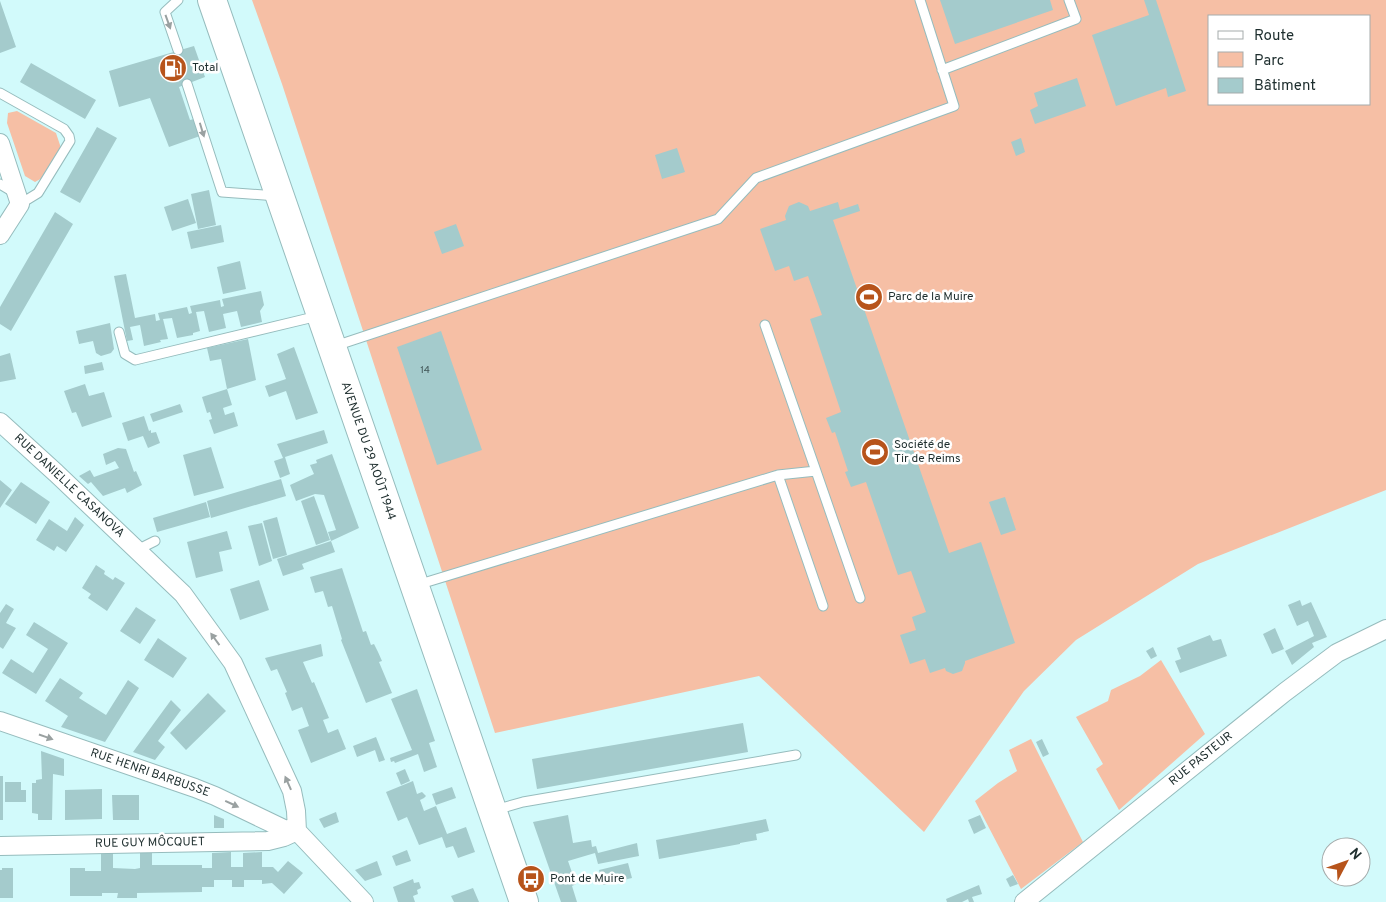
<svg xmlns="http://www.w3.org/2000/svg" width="1386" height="902" font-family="Overpass,sans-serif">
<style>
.green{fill:#f6bfa5;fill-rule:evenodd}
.building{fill:#a4cbcc}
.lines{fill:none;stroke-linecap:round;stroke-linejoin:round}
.service-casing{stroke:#96bcbd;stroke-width:11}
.minor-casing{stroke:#96bcbd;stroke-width:20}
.primary-casing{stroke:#96bcbd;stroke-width:30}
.service{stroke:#fff;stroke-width:9}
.minor{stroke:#fff;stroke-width:18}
.primary{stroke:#fff;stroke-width:28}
.oneway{fill:#9aa1a1}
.labels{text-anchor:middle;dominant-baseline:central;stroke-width:5;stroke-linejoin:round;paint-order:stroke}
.number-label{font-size:10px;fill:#405556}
.poi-label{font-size:12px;fill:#1e2e2e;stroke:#fff;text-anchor:start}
.street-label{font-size:12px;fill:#1e2e2e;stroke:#fff}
</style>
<rect width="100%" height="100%" fill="#d2fafb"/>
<path class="green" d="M252,0H1386V490L1198,564L1076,640L1024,691L924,832L759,676L495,733L282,84ZM1210,16H1370V104H1210Z
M17,111L56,133L61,148L44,177L35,182L25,176L7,123L8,113Z
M1161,660L1205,734L1119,810L1096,769L1103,764L1076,717L1108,701L1111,690L1140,676Z
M1031,739L1083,842L1021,889L975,801L998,783L1017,771L1009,750Z"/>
<path class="building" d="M940,0H1050L1053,10L955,44Z
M1144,0H1156L1186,91L1168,97L1166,88L1116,106L1092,35L1149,15Z
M0,1L16,47L0,53Z
M194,46L205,77L179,87L190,120L194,119L200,136L169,147L150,98L119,107L109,71Z
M31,63L96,100L85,119L20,82Z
M1077,78L1086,106L1035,124L1030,110L1038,106L1034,93Z
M97,127L117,138L80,203L60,192Z
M1021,138L1025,152L1016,156L1011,142Z
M677,148L685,172L662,179L655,155Z
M209,190L216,225L198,229L191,194Z
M188,199L196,223L172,231L164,207Z
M799,202L808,206L810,211L838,202L840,210L858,204L860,211L833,220L949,553L981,542L1015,643L965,661V663L962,671L953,674L946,671L945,668L930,673L925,659L910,664L900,635L916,630L912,617L926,612L911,571L898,575L866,482L851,487L845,472L848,471L835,432L832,433L826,418L841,412L810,319L822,315L808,276L794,281L789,266L775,271L760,229L786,220L785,216L789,206Z
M55,212L73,224L11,331L0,324V307Z
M456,224L464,246L442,254L434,232Z
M221,225L224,242L191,249L187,232Z
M240,261L246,289L223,294L217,267Z
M126,274L135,318L155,314L156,321L160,320L158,313L187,307L189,314L192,313L190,306L220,300L221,307L224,306L222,299L261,291L264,305L260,311L262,322L241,327L237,311L223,314L226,328L209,332L204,311L196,312L200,331L193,333V335L177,338L172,318L163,319L168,339L160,340L161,342L144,346L140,325L130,327L133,340L127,341L114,276Z
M110,323L114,349L111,353L101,356L96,353L93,341L79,344L76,331Z
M441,331L482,450L437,465L397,347Z
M248,339L256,380L227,389L221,359L210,361L207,348Z
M294,347L318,413L296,420L286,391L269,397L265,386L286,379L277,354Z
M10,353L16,379L0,382V356Z
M102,362L104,370L85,374L84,366Z
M85,384L89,396L104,392L112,417L82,427L76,412L72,413L64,391Z
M227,389L232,405L223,408L225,415L234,412L238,426L214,434L209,420L212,419L210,412L207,413L202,397Z
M180,404L183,412L153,422L150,414Z
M144,416L149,431L151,430V433L156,432L160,443L148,448L143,436L128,441L122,423Z
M324,430L328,443L285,457L290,474L280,478L274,461L283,458L277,444Z
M211,447L224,488L194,496L183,455Z
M118,448L126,449L134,472L136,471L142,485L127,493L125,488L103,496L91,482L88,484L79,476L90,470L94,477L119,468L115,461L106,465L103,454Z
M332,454L359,528L331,541L335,552L302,564L304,569L283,576L277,559L331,541L328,532L336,530L324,495L315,494L296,501L290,485L314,474L310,465L317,463L316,460Z
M281,479L286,496L211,518L207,501Z
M0,480L12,490L0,508Z
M21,482L50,502L36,524L5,504Z
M314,496L330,540L316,545L301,501Z
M1005,497L1016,530L1001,535L989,502Z
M206,502L210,517L157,532L153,518Z
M75,517L84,525L66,552L57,546L54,551L36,540L49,519L67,531Z
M277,517L287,555L273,559L263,521Z
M262,523L272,561L259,566L248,526Z
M227,531L232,549L219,552L223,571L196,578L187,542Z
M96,565L105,571L104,574L113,580L115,577L125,583L107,611L88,598L91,594L82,588Z
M342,568L363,632L366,631L371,645L374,644L378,652L382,661L379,662L392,693L366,703L341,640L342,639L332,606L328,607L323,591L315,593L310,577Z
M259,580L269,610L240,620L230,589Z
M1300,600L1302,606L1311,602L1327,637L1312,643L1314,647L1292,665L1285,651L1314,636L1308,621L1297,626L1288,605Z
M6,604L14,609L6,623L16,628L3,649L0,647V613Z
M136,607L156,620L140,644L120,631Z
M34,622L68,643L36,694L2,673L11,659L33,673L48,649L26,635Z
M1275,628L1284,649L1272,654L1263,634Z
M1210,635L1213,641L1221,639L1227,656L1180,673L1175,661L1181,659L1177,648Z
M158,638L187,658L173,678L144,660Z
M321,644L323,656L303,662L312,683L314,682L329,718L323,720L328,733L338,729L346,749L311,763L298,730L309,726L302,707L292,711L285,693L287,692L277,669L271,671L265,658Z
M1153,647L1157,656L1151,659L1146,651Z
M60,678L83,693L79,698L106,715L128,680L139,688L105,742L61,727L68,716L45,701Z
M417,689L435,741L429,743L437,767L424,772L418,754L395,763L394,761L391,762L390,758L412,750L391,699Z
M208,693L226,711L186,750L170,733Z
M171,700L181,710L158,741L165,747L155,760L133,752Z
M743,723L748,752L537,789L532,759Z
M376,737L385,760L379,762L375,750L357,757L353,746Z
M1042,739L1049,754L1043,757L1036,742Z
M41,751L64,759V776L53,774L52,820H38V814L32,813V783H36V780L42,779Z
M405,769L410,781L401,785L396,773Z
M0,776H3V820H0Z
M413,781L417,794L422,792L426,796L424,798L420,800L424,811L436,806L447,834L466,827L475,852L458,858L453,846L446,848L442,837L419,845L407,817L398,821L386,792Z
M5,782H21V790H26V802H5Z
M452,787L456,798L436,805L432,794Z
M102,789V819L65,820V790Z
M112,795H139V820H113Z
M336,812L339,822L324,828L319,819Z
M214,815L224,819V828H214Z
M568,815L573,843L591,840L592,847L596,846L598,853L637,843L639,856L598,864L595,853L568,861L576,884L572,886L577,902H561L533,822Z
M980,815L986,828L974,834L968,820Z
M766,819L769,831L756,834L757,840L740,843V844L659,859L656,840Z
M407,850L411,861L396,866L392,856Z
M231,852V867H243V853L262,852V867H273L278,872L288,861L303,873L284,894L272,883L262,884V880H244V887H232V880H214V887H202V892L137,893V898H117L118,893H102V896H70V868H85V871H101V853H113V868L135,869L140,868V853H152V865H202V868H212V853Z
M377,861L382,875L365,881L355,870Z
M628,863L632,878L603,885L599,870Z
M2,868H13V898H0V870H2Z
M1013,875L1018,884L1010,887L1006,879Z
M413,879L414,883L419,882L421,888L417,890L418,894L413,896L415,902H398L393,887Z
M979,885L982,894L972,897L974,902H969L968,899L962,902H947L946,899Z
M473,888L479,902H454L451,896Z"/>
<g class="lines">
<g class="service-casing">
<path id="service" d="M178,50L165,12L178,0
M942,70L1076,19L1069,0
M187,84L222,192L277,196
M0,93L64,129L69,136L70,141L38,193L20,204
M0,184L15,193
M765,325L816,471
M119,332L125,354L135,360L318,316
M335,346L718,219L756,178L954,106L920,0
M778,475L816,471L860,598
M137,550L155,541
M417,585L778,475L823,606
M495,810L523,802L796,755"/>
</g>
<g class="minor-casing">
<path id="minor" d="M0,143L20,204L0,235
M0,422L56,473L183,594L233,663L292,791L296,811L297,831
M0,721L195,788L215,796L284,829L297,831
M297,831L364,902
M0,846L268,841L284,837L297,831
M1024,902L1285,692L1337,653L1386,629"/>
</g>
<g class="primary-casing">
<path id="primary" d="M212,0L524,902"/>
</g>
<use href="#service" class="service"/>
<use href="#minor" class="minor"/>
<use href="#primary" class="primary"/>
</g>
<defs><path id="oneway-solid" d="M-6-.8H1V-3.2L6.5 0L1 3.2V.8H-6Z" transform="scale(1.25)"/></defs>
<g class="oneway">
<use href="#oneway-solid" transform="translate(168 22) rotate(70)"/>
<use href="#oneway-solid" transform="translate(202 130) rotate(73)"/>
<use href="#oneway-solid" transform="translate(215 639) rotate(-126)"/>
<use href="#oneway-solid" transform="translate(46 737) rotate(19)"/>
<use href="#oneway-solid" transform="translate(288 783) rotate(-114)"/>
<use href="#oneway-solid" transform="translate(232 804) rotate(25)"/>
</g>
<defs>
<g id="fuel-disc" transform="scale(1.4375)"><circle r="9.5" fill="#b7541b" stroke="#fff"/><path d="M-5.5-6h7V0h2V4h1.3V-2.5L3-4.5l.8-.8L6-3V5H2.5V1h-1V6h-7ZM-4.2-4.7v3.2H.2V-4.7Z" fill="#fff"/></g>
<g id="stadium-disc" transform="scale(1.4375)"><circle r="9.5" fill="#b7541b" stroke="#fff"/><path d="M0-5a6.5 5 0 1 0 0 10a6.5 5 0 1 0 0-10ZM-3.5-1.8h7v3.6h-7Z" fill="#fff"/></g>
<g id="bus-disc" transform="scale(1.4375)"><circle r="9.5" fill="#b7541b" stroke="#fff"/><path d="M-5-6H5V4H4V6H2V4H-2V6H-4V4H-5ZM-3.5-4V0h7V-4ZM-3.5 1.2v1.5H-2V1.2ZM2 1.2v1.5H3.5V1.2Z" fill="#fff"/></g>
</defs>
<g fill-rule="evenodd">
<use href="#fuel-disc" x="173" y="68"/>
<use href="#stadium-disc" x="869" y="297"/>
<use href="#stadium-disc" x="875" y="452"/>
<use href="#bus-disc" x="531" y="879"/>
</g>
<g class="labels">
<g class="number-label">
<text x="425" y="370">14</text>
</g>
<g class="poi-label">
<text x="192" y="68">Total</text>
<text x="888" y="297">Parc de la Muire</text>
<text x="894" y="445">Société de<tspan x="894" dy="14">Tir de Reims</tspan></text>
<text x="550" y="879">Pont de Muire</text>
</g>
<g class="street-label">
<text transform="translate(368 451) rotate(71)">AVENUE DU 29 AOÛT 1944</text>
<text transform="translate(69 486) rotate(43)">RUE DANIELLE CASANOVA</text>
<text transform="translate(1201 759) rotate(-39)">RUE PASTEUR</text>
<text transform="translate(150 773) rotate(19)">RUE HENRI BARBUSSE</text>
<text transform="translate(150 843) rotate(-1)">RUE GUY MÔCQUET</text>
</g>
</g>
<rect x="1208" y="15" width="162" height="90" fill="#ffffff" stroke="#a5abab"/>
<rect x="1218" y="31" width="25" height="8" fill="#ffffff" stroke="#a5abab"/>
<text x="1254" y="40" font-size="15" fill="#1e2e2e">Route</text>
<rect x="1218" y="52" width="25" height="15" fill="#f6bfa5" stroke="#a5abab"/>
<text x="1254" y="65" font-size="15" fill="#1e2e2e">Parc</text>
<rect x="1218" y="78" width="25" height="15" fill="#a4cbcc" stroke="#a5abab"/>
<text x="1254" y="90" font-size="15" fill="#1e2e2e">Bâtiment</text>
<g transform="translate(1346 862) rotate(49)"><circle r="24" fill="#ffffff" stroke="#a5abab"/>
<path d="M0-4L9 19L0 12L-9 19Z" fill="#b7541b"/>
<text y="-8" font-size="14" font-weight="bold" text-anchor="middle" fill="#1e2e2e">N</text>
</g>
</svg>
